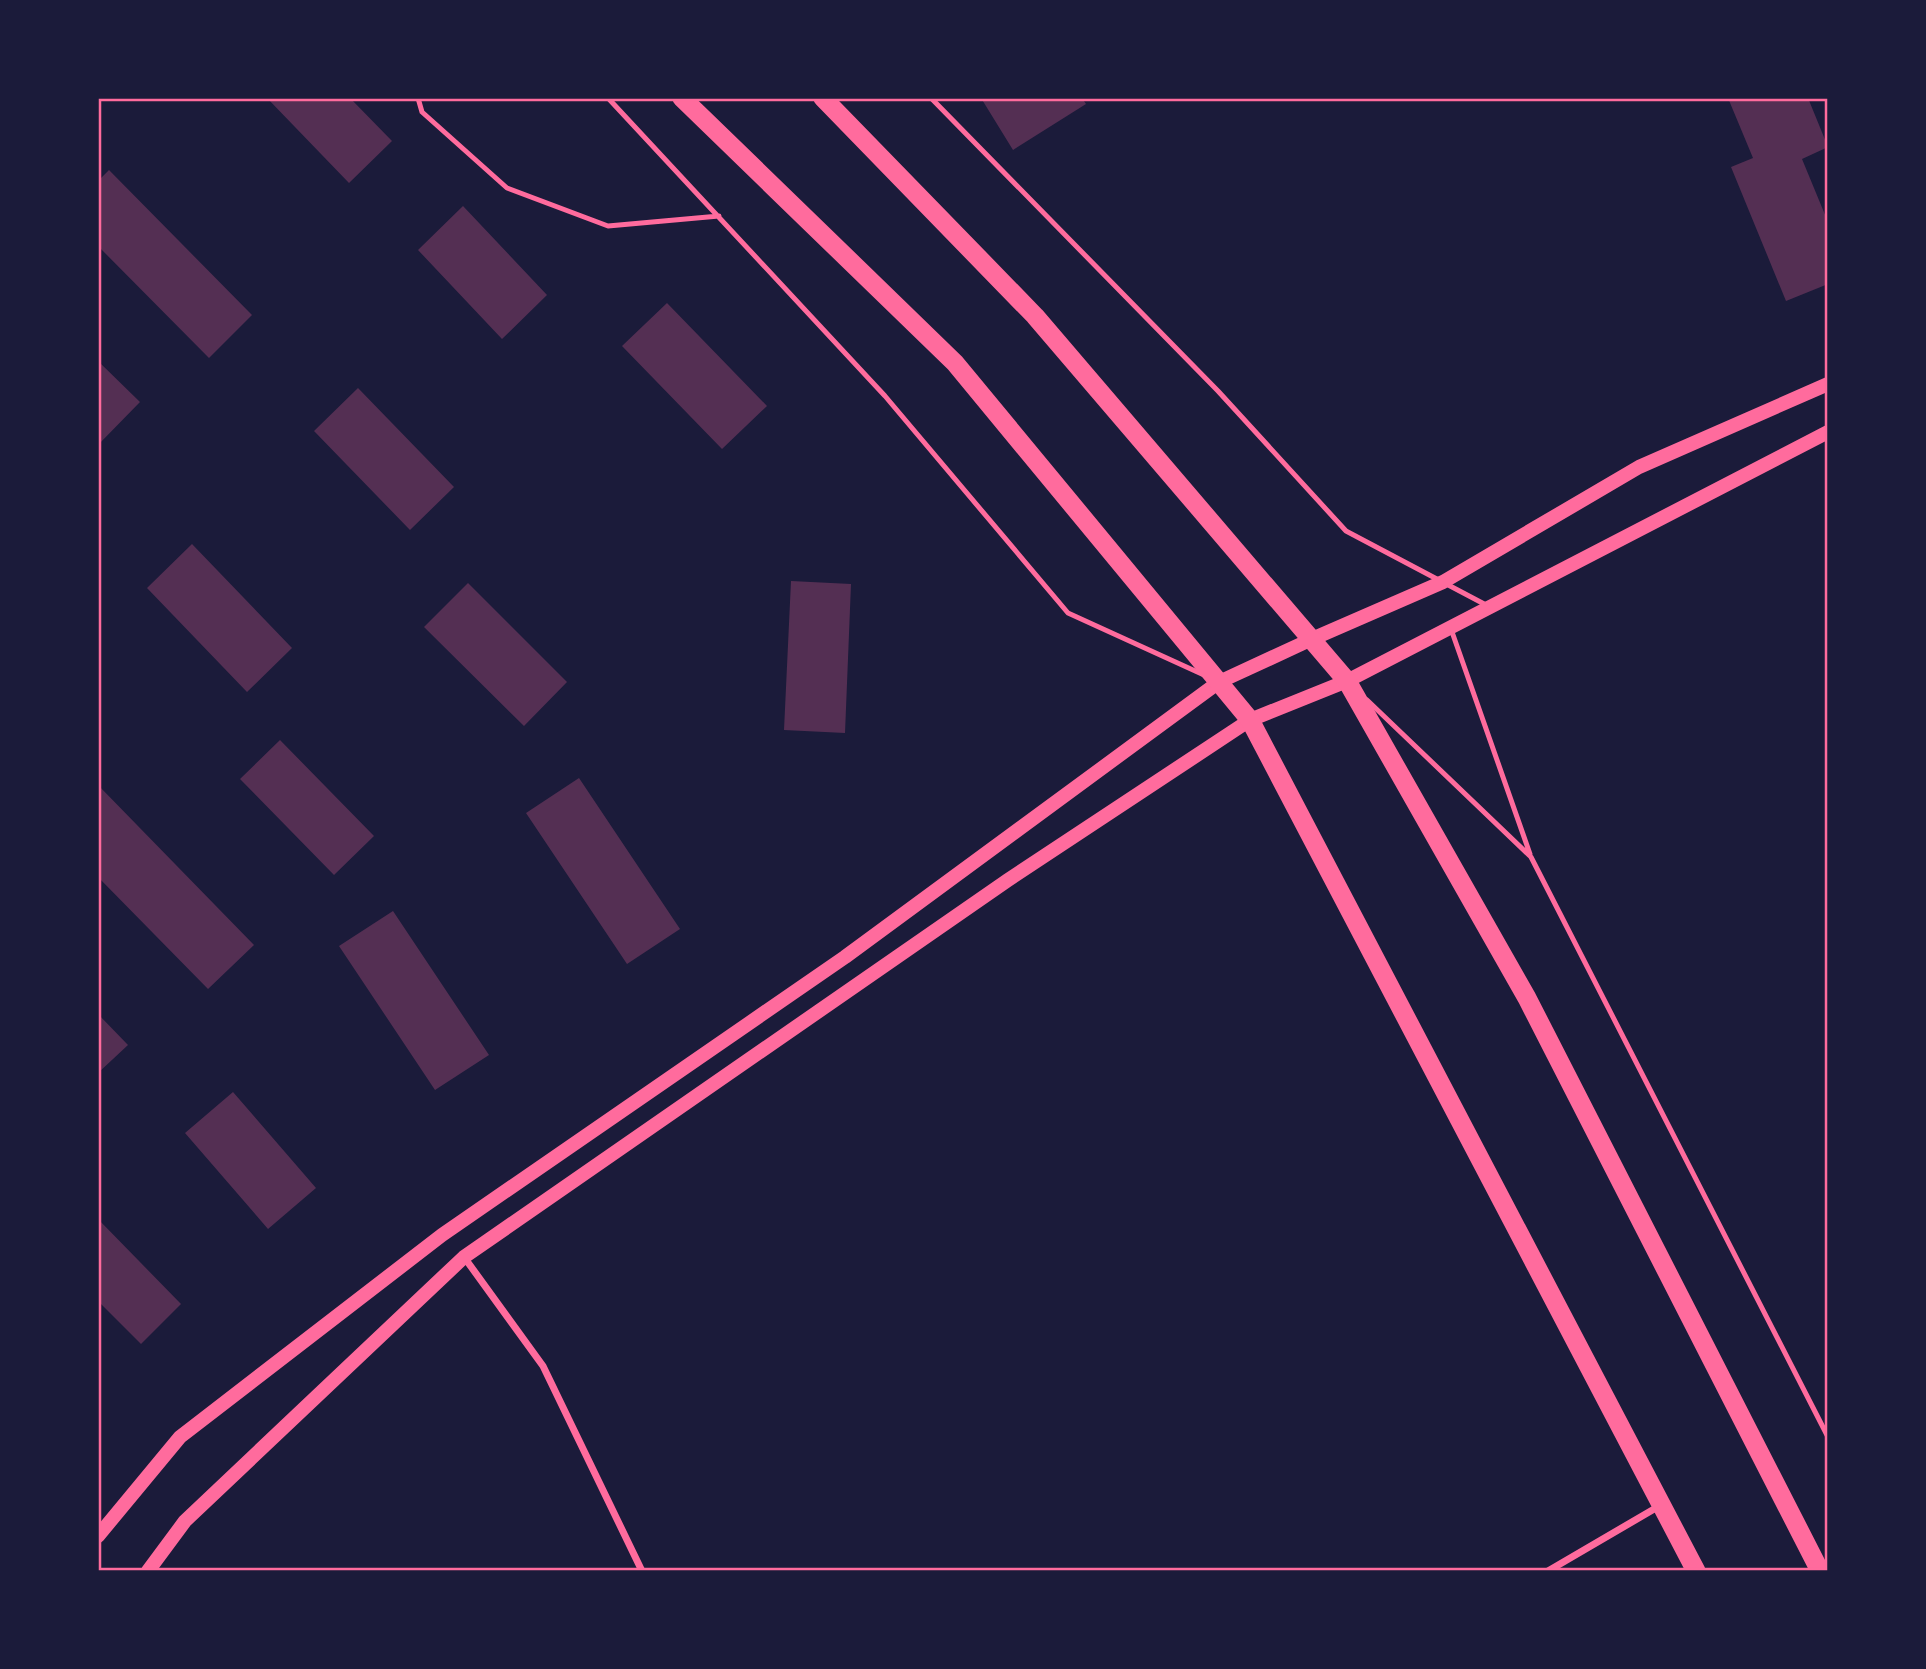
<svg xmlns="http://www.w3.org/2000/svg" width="1926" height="1669" font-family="'Exo 2',sans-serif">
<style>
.building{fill:#542f53}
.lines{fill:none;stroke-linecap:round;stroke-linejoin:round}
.service{stroke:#ff6b9d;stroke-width:5}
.minor{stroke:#ff6b9d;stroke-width:7}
.secondary{stroke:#ff6b9d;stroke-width:14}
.trunk{stroke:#ff6b9d;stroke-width:19}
.neatline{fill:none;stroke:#ff6b9d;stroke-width:2.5}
</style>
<rect width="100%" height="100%" fill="#1b1b3a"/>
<path class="building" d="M267,98H350L392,141L349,183Z
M981,98H1082L1086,104L1013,150Z
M1728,98H1808L1828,147L1802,159L1828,222V284L1786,301L1731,167L1753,158Z
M109,170L252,315L209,358L98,246V181Z
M463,206L547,295L502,339L418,250Z
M667,303L767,406L722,449L622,346Z
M98,361L140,402L98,445Z
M358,388L454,487L410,530L314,431Z
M192,544L292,648L247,692L147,588Z
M791,581L851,584L845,733L784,730Z
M468,583L567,682L524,726L424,627Z
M280,740L374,836L334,875L240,779Z
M579,778L680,929L627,964L526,813Z
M98,785L254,945L208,989L98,877Z
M393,911L489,1055L435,1090L339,946Z
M98,1014L128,1045L98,1073Z
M233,1092L316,1188L268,1229L185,1133Z
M98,1219L181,1304L141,1344L98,1301Z"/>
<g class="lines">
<path class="service" d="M418,98L422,112L507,188L608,226L719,216
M608,98L885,396L1068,613L1204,675
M931,98L1218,391L1346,531L1488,606
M1451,629L1530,854
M1367,700L1531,857L1828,1437"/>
<path class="minor" d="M464,1257L543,1366L642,1571
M1548,1571L1661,1505"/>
<path class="secondary" d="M98,1536L180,1437L442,1235L845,957L1219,682L1312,639L1443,582L1639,467L1828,384
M148,1571L185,1521L464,1257L1008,880L1250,720L1347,681L1828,432"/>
<path class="trunk" d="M682,98L955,363L1250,720L1696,1571
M823,98L1035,316L1347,681L1527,998L1820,1571"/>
</g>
<rect width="1926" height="1669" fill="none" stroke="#1b1b3a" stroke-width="200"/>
<rect x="100" y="100" width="1726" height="1469" class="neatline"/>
</svg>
